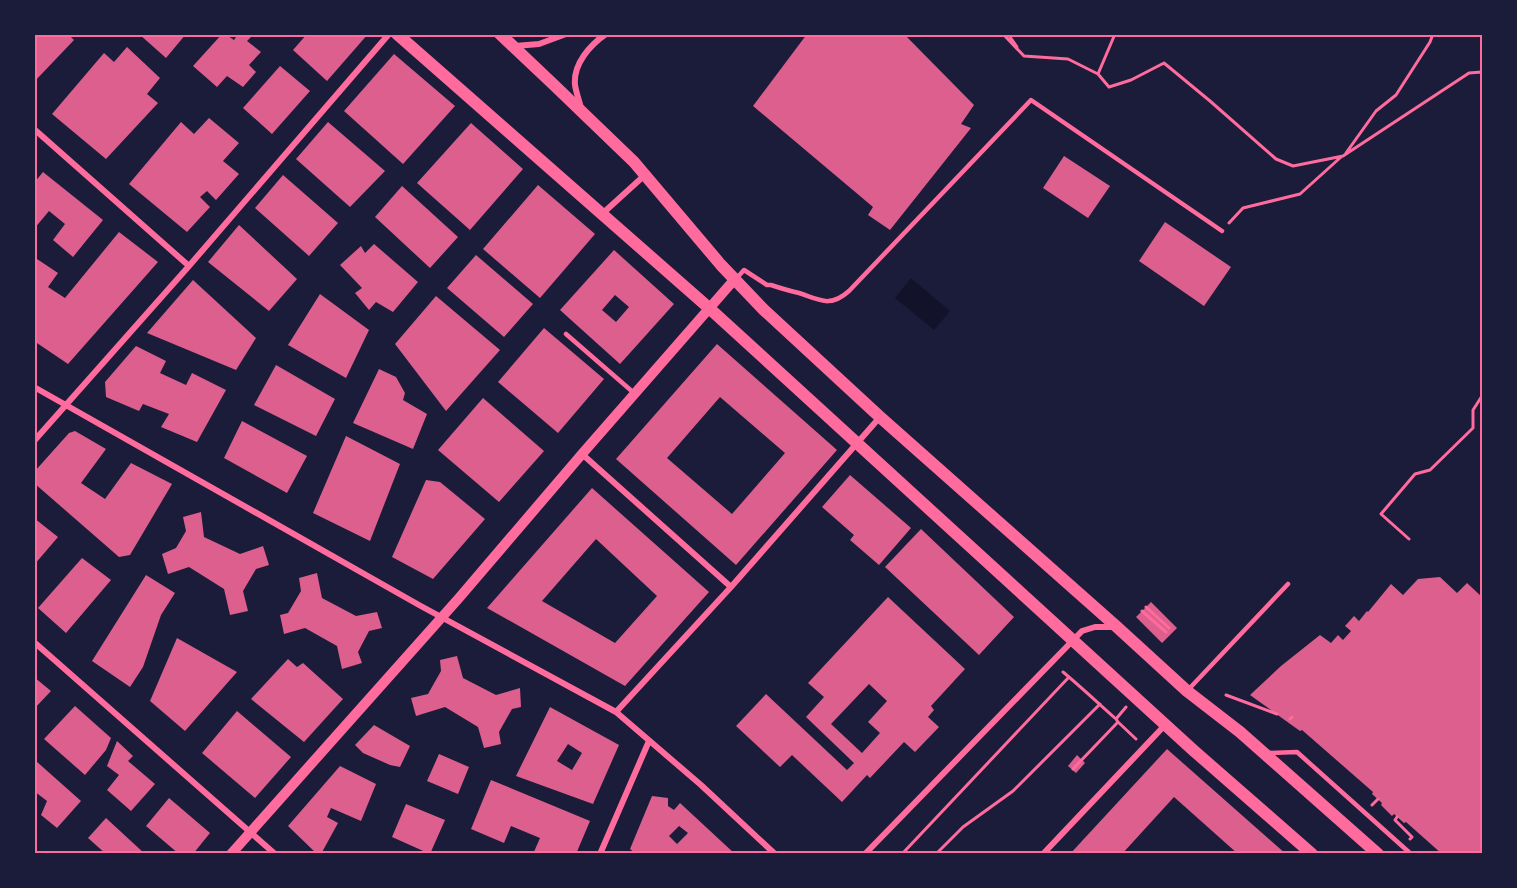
<svg xmlns="http://www.w3.org/2000/svg" width="1517" height="888" font-family="'Work Sans',sans-serif">
<style>
.water{fill:#12122b}
.building{fill:#dd5f8e;fill-rule:evenodd}
.lines{fill:none;stroke-linecap:round;stroke-linejoin:round}
.path{stroke:#ff6b9d;stroke-width:3}
.service{stroke:#ff6b9d;stroke-width:4.5}
.minor{stroke:#ff6b9d;stroke-width:6}
.tertiary{stroke:#ff6b9d;stroke-width:10}
.secondary{stroke:#ff6b9d;stroke-width:12}
.neatline{fill:none;stroke:#ff6b9d;stroke-width:2}
</style>
<rect width="100%" height="100%" fill="#1b1b3a"/>
<path class="water" d="M911,278L950,311L934,330L895,298Z"/>
<path class="building" d="M34,34H68L74,40L34,82Z
M139,34H186L166,58Z
M222,34H225L234,40L238,34H249L251,37L247,41L261,52L249,65L256,72L243,87L227,76L217,87L193,66Z
M307,34H368L327,81L293,50Z
M807,34H904L974,105L961,124L971,128L890,230L868,215L873,207L753,106Z
M127,47L160,78L147,94L158,103L106,159L52,114L104,53L114,62Z
M394,54L455,106L403,164L344,111Z
M280,66L310,91L272,134L243,108Z
M209,118L239,143L223,161L239,174L216,200L207,191L200,197L210,207L187,232L129,184L181,122L194,134Z
M328,122L385,171L350,207L296,159Z
M471,123L523,169L470,230L417,183Z
M1064,156L1110,186L1088,218L1043,188Z
M43,172L103,220L73,257L53,240L65,224L49,211L34,229V183Z
M283,175L338,223L309,256L255,208Z
M538,185L595,234L540,298L483,249Z
M402,186L458,237L430,268L375,217Z
M1165,222L1231,267L1204,306L1139,261Z
M239,225L297,279L269,311L208,262Z
M119,232L158,262L68,364L34,341V257L58,273L48,287L65,298Z
M374,244L418,282L393,312L376,302L369,310L355,293L362,288L340,265L361,246L365,253Z
M614,250L674,304L620,364L560,310ZM615,295L629,307L616,322L602,310Z
M476,255L533,304L504,337L447,288Z
M193,280L256,338L236,370L147,333Z
M320,294L369,330L346,378L288,345Z
M436,296L500,350L446,411L395,344Z
M544,328L604,379L558,433L498,382Z
M717,344L837,450L736,565L616,459ZM720,397L785,453L732,514L667,458Z
M136,346L166,361L160,373L186,385L192,373L226,390L197,442L161,427L169,414L143,404L139,411L106,397L105,382Z
M276,365L335,399L316,436L254,405Z
M379,369L396,377L405,393L403,400L427,414L413,449L353,423Z
M483,398L544,451L499,502L438,450Z
M242,421L307,456L287,493L224,458Z
M75,431L106,449L81,483L105,499L131,463L172,484L130,555L119,557L34,483L35,471L69,433Z
M346,436L400,464L370,541L313,513Z
M850,475L911,528L879,565L850,540L854,535L822,507Z
M426,480L440,482L485,519L433,579L392,557Z
M592,488L709,592L625,686L487,608ZM596,539L657,596L615,643L542,601Z
M201,512L204,537L240,554L263,546L269,565L256,569L243,591L248,611L230,615L224,589L189,567L168,574L162,554L176,548L186,531L183,517Z
M34,518L58,537L34,565Z
M921,529L1014,617L979,655L885,567Z
M82,558L111,580L66,633L38,608Z
M317,573L322,598L356,616L377,612L382,628L369,631L358,652L362,663L342,669L337,646L305,628L284,634L280,615L288,613L301,591L299,578Z
M146,575L175,593L161,615L143,667L130,687L92,661Z
M1440,577L1457,593L1467,583L1482,597V854H1442L1406,822L1404,823L1394,814L1392,816L1381,805L1382,803L1372,794L1373,792L1302,730L1300,731L1250,695L1281,666L1320,635L1331,643L1338,635L1343,640L1351,631L1345,626L1354,616L1359,621L1367,611L1368,612L1391,584L1403,595L1418,579Z
M888,597L965,669L931,706L934,710L928,717L939,727L915,752L904,742L870,778L867,775L842,802L792,755L780,767L736,726L766,694L847,770L854,763L806,717L824,697L808,683ZM869,684L887,701L868,722L880,733L862,753L831,724Z
M1151,602L1177,628L1162,643L1136,617Z
M177,638L237,672L185,731L150,701Z
M457,656L463,678L496,695L520,688L521,707L512,709L499,732L501,744L484,748L478,727L445,707L416,716L411,698L428,694L441,671L440,660Z
M288,659L297,667L303,663L343,699L304,742L251,699Z
M34,677L51,691L34,709Z
M75,706L111,738L106,750L85,775L44,739Z
M550,707L619,745L593,804L516,776ZM568,744L582,753L572,770L557,761Z
M237,711L291,757L255,798L202,753Z
M374,725L410,746L400,767L390,765L363,753L355,745Z
M117,741L133,756L128,761L155,784L131,811L107,790L119,775L107,766Z
M1167,749L1286,854H1238L1174,797L1122,854H1070Z
M439,754L469,767L458,794L427,781Z
M1077,755L1085,763L1076,773L1068,766Z
M36,761L81,801L57,828L41,815L47,801L34,791V764Z
M340,766L376,784L361,821L331,808L327,817L338,823L321,854H317L288,826Z
M491,780L590,821L576,854H533L540,838L511,826L504,843L471,829Z
M652,796L668,798V806L674,810L680,803L735,854H636L630,849ZM679,826L688,833L677,844L669,836Z
M169,798L210,833L193,854H179L146,826Z
M406,804L445,820L430,854L392,837Z
M106,818L145,854H106L88,838Z"/>
<g class="lines">
<path class="path" d="M1003,34L1024,56L1068,59L1098,74
M1008,34L1017,47
M1115,34L1098,74L1109,87L1131,80L1164,63L1210,101L1276,159L1293,166L1343,156L1469,73L1482,72
M1346,153L1376,111L1396,95L1430,42L1433,34
M1229,223L1243,208L1300,194L1341,157
M1409,539L1381,514L1415,474L1430,470L1473,428V410L1482,396
M1146,607L1169,628
M1142,611L1166,632
M1063,672C1081,687 1098,703 1116,719
M1226,695L1277,714
M1290,719L1292,717
M1118,722L1136,739
M1073,769L1118,722L1116,719L1126,707
M1372,805L1378,799
M1397,817L1395,820L1412,837L1410,839
M902,854L1069,677
M936,854L963,827L1013,791L1100,704"/>
<path class="service" d="M735,280L744,270L767,285H771C780,288 790,291 799,293C820,300 830,308 849,291L1031,100L1222,231
M566,334L634,393
M1187,691L1288,584
M1267,753L1297,752L1411,854"/>
<path class="minor" d="M515,46L539,44L566,34
M581,108C579,100 576,92 575,85C573,64 590,45 606,34
M34,129L189,266
M602,214L646,174
M34,387L419,605L616,712L701,785L775,854
M34,441L189,266L389,34
M582,454L731,587
M34,642L275,854
M616,712L731,587L880,417
M600,854L649,741
M865,854L1082,631L1095,627H1114
M1043,854L1166,724"/>
<path class="tertiary" d="M231,854L459,598L582,454L734,280"/>
<path class="secondary" d="M397,34L709,308L1193,750L1312,854
M500,34L554,85L634,162L721,265L764,310L880,417L1117,627L1187,691L1240,732L1378,854"/>
</g>
<rect width="1517" height="888" fill="none" stroke="#1b1b3a" stroke-width="72"/>
<rect x="36" y="36" width="1445" height="816" class="neatline"/>
</svg>
